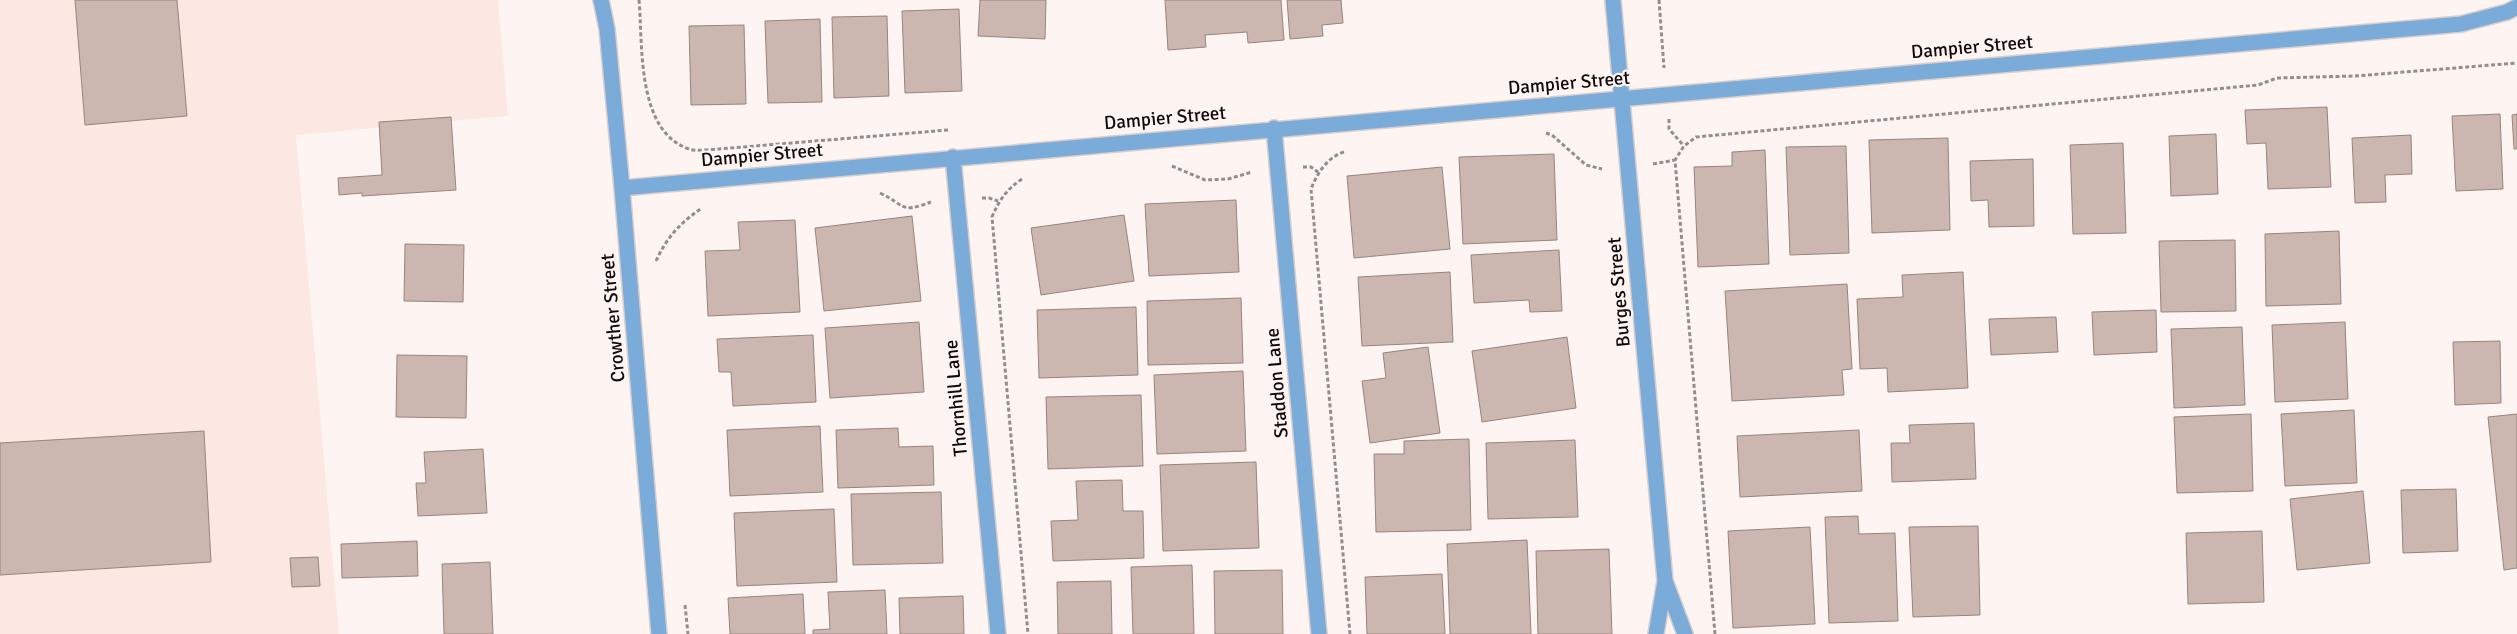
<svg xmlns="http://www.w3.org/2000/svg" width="2517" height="634" font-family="Signika,sans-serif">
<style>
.built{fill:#fbe8e3}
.building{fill:#cbb6b0;stroke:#98847f}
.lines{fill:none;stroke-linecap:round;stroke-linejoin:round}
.minor-casing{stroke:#d8cfcd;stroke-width:18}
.path{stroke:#958d8c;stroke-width:3;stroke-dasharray:4 2.5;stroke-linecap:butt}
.minor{stroke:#7bacd9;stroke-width:15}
.labels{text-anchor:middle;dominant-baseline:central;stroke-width:4.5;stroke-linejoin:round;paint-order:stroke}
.street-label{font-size:19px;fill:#100908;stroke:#fef5f3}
</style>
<rect width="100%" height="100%" fill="#fef5f3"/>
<path class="built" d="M0,0H498L508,116L296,135L339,634H0Z"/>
<path class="building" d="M75,0H177L187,116L85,125Z
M980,0H1046L1045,39L978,36Z
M1165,0H1281L1284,40L1248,43L1247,32L1205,35L1206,47L1168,50Z
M1287,0H1341L1343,23L1322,25L1323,36L1290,39Z
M959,9L962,91L905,93L902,11Z
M887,16L889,96L834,98L832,17Z
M820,19L822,102L768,103L765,21Z
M744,25L746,104L691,105L689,26Z
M2327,107L2331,187L2268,189L2266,143L2247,144L2245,110Z
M2500,114L2503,189L2456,191L2452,116Z
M2517,114V149H2514L2512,115Z
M451,117L456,190L362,196V193L339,195L338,178L382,175L379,122Z
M2216,134L2218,194L2171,196L2169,136Z
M2411,135L2412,174L2385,175L2386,202L2355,203L2352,138Z
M1948,138L1950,230L1872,233L1869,140Z
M2123,143L2126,233L2073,234L2070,145Z
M1846,146L1849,253L1790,255L1786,147Z
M1765,150L1769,264L1698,267L1694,167L1732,166V152Z
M1554,154L1557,240L1463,244L1459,157Z
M2033,159L2034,226L1989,227L1988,200L1971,201L1970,161Z
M1442,167L1450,249L1354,258L1347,176Z
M1236,200L1239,272L1149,276L1145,204Z
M1124,215L1134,281L1041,295L1031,228Z
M912,216L921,301L824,311L815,228Z
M795,220L800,312L708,316L705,251L740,250L738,222Z
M2339,231L2341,304L2266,306L2265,234Z
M2235,240L2236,311L2161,312L2159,241Z
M405,244L464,245L463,302L404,301Z
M1559,250L1562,311L1530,312L1529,300L1474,303L1471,255Z
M1450,272L1453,342L1362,346L1358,277Z
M1963,272L1968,388L1888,392L1887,368L1860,369L1857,299L1903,297L1902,275Z
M1847,284L1852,369L1842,370L1844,395L1732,401L1725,291Z
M1241,298L1243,363L1148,365L1147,301Z
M1136,307L1138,375L1039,378L1037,310Z
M2156,310L2157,352L2094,355L2092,312Z
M2056,317L2058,352L1991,355L1989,319Z
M919,322L924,392L830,398L825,328Z
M2345,322L2348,399L2275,402L2272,325Z
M2242,327L2245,405L2174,408L2171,329Z
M813,335L816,402L733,406L731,372H719L717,339Z
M1567,337L1576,408L1482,422L1472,351Z
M2500,341L2501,403L2455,405L2453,342Z
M1428,347L1440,433L1370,443L1362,381L1386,378L1383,353Z
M397,355L467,356L466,418L396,417Z
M1243,371L1246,451L1157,454L1154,375Z
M1141,395L1143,466L1048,469L1046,397Z
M2354,410L2357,483L2285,486L2281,414Z
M2251,414L2253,491L2177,493L2174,417Z
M2517,414V568L2504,570L2488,417Z
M1974,423L1976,479L1892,482L1891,443H1910L1909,425Z
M820,426L823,492L730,496L727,430Z
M898,428L899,447L933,446L934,485L838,488L836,430Z
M1859,430L1862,491L1740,497L1737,436Z
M204,431L211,562L0,575V443Z
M1469,439L1471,530L1376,532L1374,454H1404V441Z
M1575,440L1578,517L1488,519L1486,443Z
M483,449L487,513L418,516L416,483H426L424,452Z
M1256,462L1259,548L1163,551L1160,465Z
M1122,480L1123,511H1143L1144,558L1053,561L1051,521L1078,520L1076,481Z
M2456,489L2458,551L2403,553L2401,490Z
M2363,491L2370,563L2297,570L2290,499Z
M941,492L943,563L853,565L851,494Z
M834,509L837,582L737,586L734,513Z
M1858,516L1859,534L1895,533L1898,621L1829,623L1825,517Z
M1978,526L1980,615L1913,617L1909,527Z
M1810,527L1815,624L1733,628L1728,531Z
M2262,531L2264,602L2188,604L2186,533Z
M1527,540L1531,634H1450L1447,544Z
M417,541L418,576L342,578L341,544Z
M1609,549L1612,634H1538L1536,551Z
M318,557L320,586L292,587L290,558Z
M490,562L493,634H444L442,564Z
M1192,565L1194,634H1133L1131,567Z
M1282,570L1283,634H1215L1214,571Z
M1442,574L1445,634H1367L1365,577Z
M1111,581L1112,634H1058L1057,582Z
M885,590L887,634H813V630L830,629L828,592Z
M803,594L805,634H730L728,598Z
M963,596L964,634H900L899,598Z"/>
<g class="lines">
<g class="minor-casing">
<path id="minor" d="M601,0L607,29L622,188L659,634
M1613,0L1665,581L1656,634
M1274,128L1319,634
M953,157L998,634
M622,188L2461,24L2507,12L2517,7
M1665,581L1685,634"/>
</g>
<path class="path" d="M639,0C643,45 636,131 689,149C697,152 710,149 719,149L948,130
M1659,0L1664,68
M1669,119V129L1684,146
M1546,133L1552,135L1586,165L1602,169
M1344,152C1327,157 1317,174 1311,189L1350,634
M1653,164L1675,160
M1172,166L1205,180L1228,179L1252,172
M1303,167H1311L1318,172
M1022,179C1007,189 999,200 992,217L1028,634
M880,193C906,205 899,214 931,202
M982,198H989L998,201
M656,261C667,237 680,223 702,208
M685,605L688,634
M1715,634L1675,160L1684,146L1696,137L2258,85L2277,78L2355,76L2517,63"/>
<use href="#minor" class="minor"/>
</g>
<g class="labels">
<g class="street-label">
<text transform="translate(1972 47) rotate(-5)">Dampier Street</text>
<text transform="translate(1569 83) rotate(-5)">Dampier Street</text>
<text transform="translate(1165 118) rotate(-5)">Dampier Street</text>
<text transform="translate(762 155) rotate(-5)">Dampier Street</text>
<text transform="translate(1619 292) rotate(-95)">Burges Street</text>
<text transform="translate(613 318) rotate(-95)">Crowther Street</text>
<text transform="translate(1277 383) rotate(-95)">Staddon Lane</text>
<text transform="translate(956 398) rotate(-95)">Thornhill Lane</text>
</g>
</g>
</svg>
